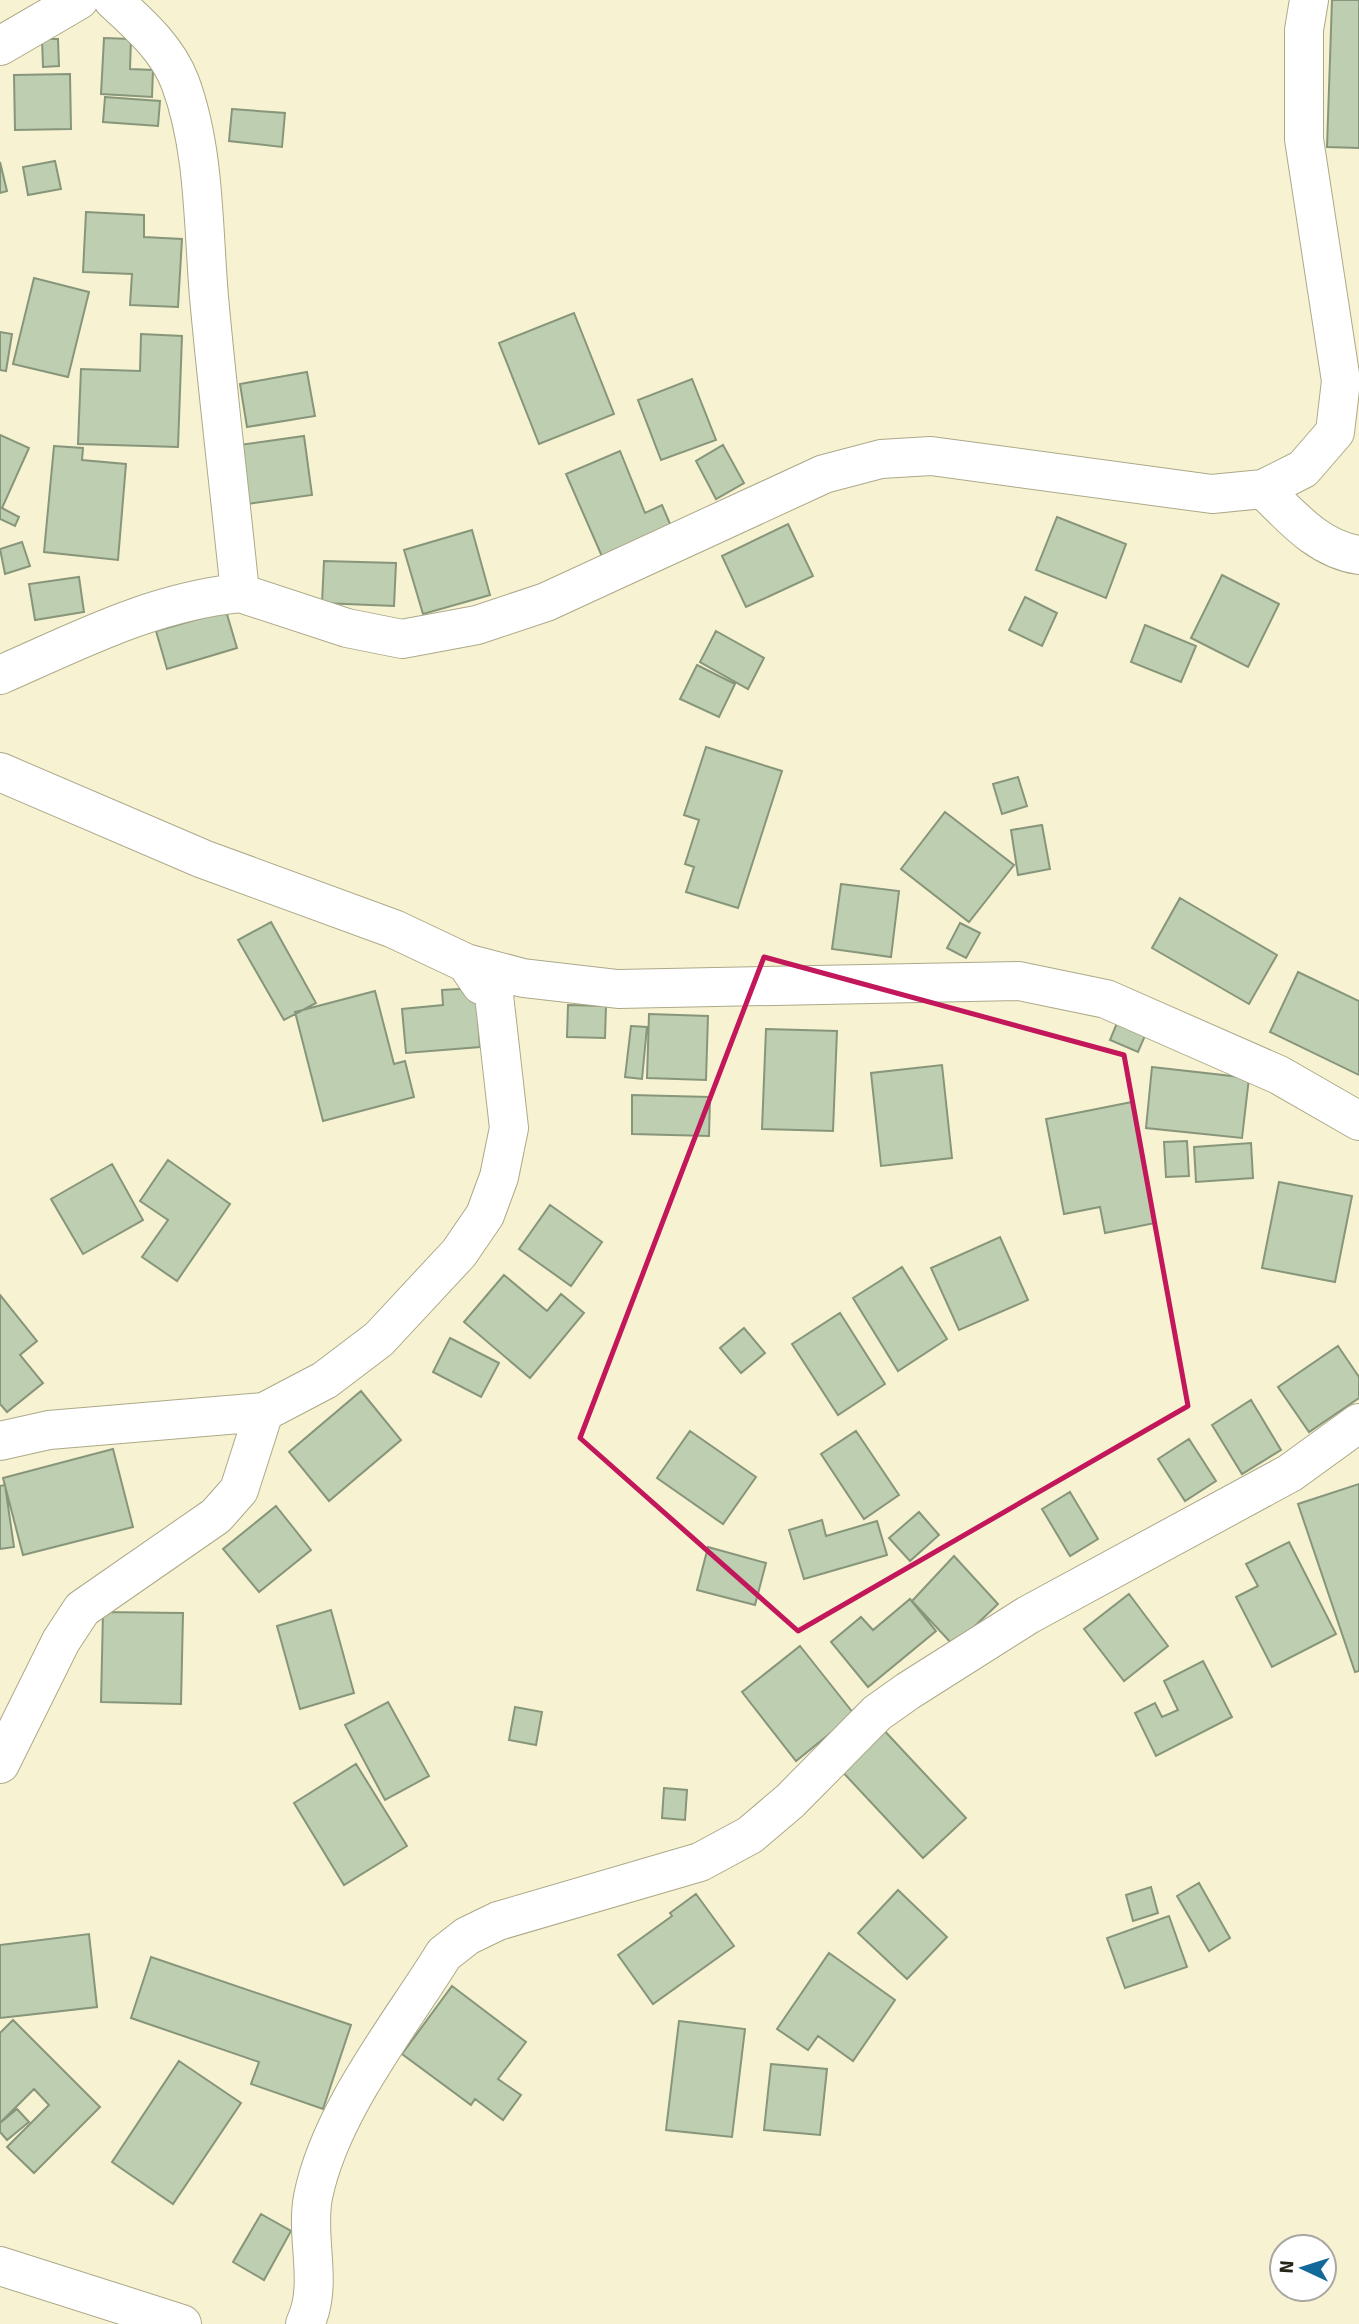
<svg xmlns="http://www.w3.org/2000/svg" width="1359" height="2324" font-family="Signika,sans-serif">
<style>
.building{fill:#beceb0;stroke:#87967a;stroke-width:2}
.lines{fill:none;stroke-linecap:round;stroke-linejoin:round}
.minor-casing{stroke:#aca989;stroke-width:40}
.minor{stroke:#fff;stroke-width:38}
.marked{fill:none;stroke:#c2185b;stroke-width:5;stroke-linejoin:round}
</style>
<rect width="100%" height="100%" fill="#f7f3d2"/>
<path class="building" d="M1332,0H1359V148L1327,147Z
M104,38L131,39L130,69L153,70L152,97L101,94Z
M42,39H58L59,66L43,67Z
M70,74L71,129L15,130L14,75Z
M105,97L160,101L158,126L103,122Z
M232,109L285,113L282,147L229,141Z
M55,161L61,189L28,195L23,167Z
M0,162L7,191L0,193Z
M86,212L144,215V237L182,239L178,307L130,305L132,274L83,272Z
M34,278L89,292L68,377L13,364Z
M574,313L614,414L539,444L499,343Z
M0,332L12,334L6,371L0,370Z
M141,334L182,336L178,447L78,444L81,369L140,371Z
M307,372L315,416L247,427L240,384Z
M692,379L716,440L661,460L638,400Z
M0,435L29,448L2,508L19,517L15,526L0,519Z
M304,436L312,495L247,504L239,445Z
M723,445L744,483L716,499L696,461Z
M54,446L83,448L82,460L126,464L118,560L44,552Z
M620,451L645,513L662,505L673,531L604,561L566,474Z
M1057,517L1126,544L1106,598L1036,570Z
M788,524L813,576L746,607L722,556Z
M472,530L490,595L423,614L404,550Z
M22,542L30,566L5,574L0,549Z
M324,561L396,563L394,606L322,603Z
M1222,575L1279,604L1248,667L1191,638Z
M79,577L84,612L35,620L29,584Z
M1025,597L1057,613L1042,646L1009,630Z
M226,611L237,648L167,669L156,631Z
M1145,625L1196,646L1181,682L1131,662Z
M716,631L764,658L748,689L700,662Z
M697,665L735,684L719,717L680,699Z
M706,747L782,771L738,908L686,892L694,867L685,864L699,820L684,815Z
M1018,777L1027,806L1002,814L993,784Z
M945,812L1014,865L969,922L901,869Z
M1042,825L1050,869L1018,875L1011,830Z
M841,884L899,891L891,957L832,949Z
M1180,898L1277,955L1249,1004L1152,948Z
M271,922L316,1003L284,1020L238,940Z
M960,923L980,933L966,958L947,948Z
M1298,972L1359,1001V1075L1270,1032Z
M476,988L480,1047L406,1053L402,1009L443,1005L442,990Z
M375,991L394,1064L405,1061L414,1097L323,1121L295,1012Z
M568,1005L606,1006L605,1038L567,1037Z
M649,1014L708,1016L706,1080L647,1078Z
M1119,1018L1147,1031L1138,1052L1110,1040Z
M631,1026L647,1027L642,1079L625,1077Z
M766,1029L837,1031L833,1131L762,1129Z
M942,1065L952,1158L881,1166L871,1073Z
M1152,1067L1249,1078L1242,1138L1146,1128Z
M632,1095L710,1097L709,1136L632,1134Z
M1132,1102L1155,1223L1105,1233L1100,1207L1064,1214L1046,1119Z
M1187,1141L1189,1176L1166,1177L1164,1142Z
M1251,1143L1253,1178L1196,1182L1194,1147Z
M168,1160L230,1204L177,1281L142,1257L168,1220L140,1201Z
M112,1164L143,1220L83,1254L51,1199Z
M1279,1182L1352,1196L1335,1282L1262,1268Z
M550,1205L602,1242L571,1286L519,1249Z
M1000,1237L1028,1300L959,1330L931,1268Z
M902,1267L947,1339L898,1371L853,1298Z
M504,1275L547,1311L561,1294L584,1313L530,1378L464,1322Z
M0,1295L37,1341L20,1355L43,1383L7,1412L0,1404Z
M840,1313L885,1384L838,1415L792,1344Z
M744,1328L765,1353L741,1373L720,1348Z
M450,1338L499,1363L481,1397L433,1372Z
M1338,1346L1359,1377V1398L1309,1432L1278,1387Z
M361,1391L401,1440L329,1501L289,1452Z
M1251,1400L1281,1450L1242,1474L1212,1425Z
M690,1431L756,1477L723,1524L657,1478Z
M856,1431L899,1495L864,1519L821,1454Z
M1189,1439L1216,1481L1185,1501L1158,1459Z
M113,1449L133,1527L23,1555L3,1478Z
M1359,1484V1671L1355,1672L1298,1504Z
M5,1485L14,1547L0,1549V1486Z
M1070,1492L1098,1539L1070,1556L1042,1509Z
M276,1506L311,1550L259,1592L223,1549Z
M919,1512L939,1535L910,1561L889,1538Z
M822,1520L826,1536L877,1521L887,1555L804,1579L789,1530Z
M1289,1542L1336,1634L1272,1667L1236,1597L1258,1586L1246,1564Z
M708,1547L766,1563L755,1605L697,1590Z
M954,1556L998,1604L954,1646L912,1601Z
M1129,1594L1168,1646L1124,1681L1084,1629Z
M910,1599L936,1631L868,1687L831,1642L861,1617L873,1630Z
M331,1610L354,1693L300,1709L277,1626Z
M103,1612L183,1613L181,1704L101,1702Z
M800,1646L854,1714L796,1761L742,1692Z
M1203,1661L1232,1717L1156,1756L1135,1713L1155,1703L1162,1717L1178,1710L1164,1681Z
M388,1702L429,1776L385,1800L345,1725Z
M515,1707L542,1712L536,1745L509,1740Z
M880,1726L966,1818L923,1858L838,1767Z
M356,1764L407,1846L344,1885L294,1803Z
M664,1788L687,1790L685,1820L662,1818Z
M1199,1883L1230,1938L1209,1951L1177,1896Z
M1151,1887L1158,1913L1133,1921L1126,1895Z
M898,1890L947,1937L907,1979L858,1933Z
M696,1894L734,1946L653,2004L618,1955L672,1916L670,1913Z
M1169,1916L1187,1967L1125,1988L1107,1938Z
M89,1934L97,2007L0,2018V1945Z
M829,1953L895,2000L853,2061L818,2036L808,2050L777,2029Z
M151,1957L351,2025L323,2109L251,2084L259,2062L131,2018Z
M452,1986L526,2042L498,2079L521,2095L503,2120L475,2099L471,2105L402,2054Z
M13,2020L100,2107L34,2173L7,2147L49,2105L34,2089L0,2123V2033Z
M679,2021L745,2029L732,2137L666,2130Z
M179,2061L241,2103L173,2204L112,2162Z
M771,2064L827,2069L820,2135L764,2130Z
M17,2109L29,2122L7,2140L0,2132V2123Z
M261,2214L291,2231L264,2280L233,2262Z"/>
<g class="lines">
<g class="minor-casing">
<path id="minor" d="M113,0C139,24 167,48 180,82C205,149 203,226 209,297C218,396 230,494 240,593L347,628L402,639L477,625L546,602L824,474L881,459L931,456L1212,494L1263,489L1303,469L1335,432L1341,381L1304,139V30L1309,0
M0,46L79,0
M1263,489C1292,517 1318,549 1359,555
M0,675C80,640 152,602 240,593
M0,772L203,859L394,929L466,963L523,978L618,989L1019,981L1106,999L1279,1075L1359,1121
M0,1441L49,1430L264,1412L325,1380L379,1339L459,1253L485,1215L499,1177L509,1128L494,995L483,982L481,985L466,963
M0,1764L61,1641L82,1609L216,1516L239,1490L264,1412
M0,2266L182,2324
M305,2324C324,2284 305,2239 313,2197C330,2112 398,2028 444,1954L467,1936L498,1921L700,1862L750,1835L790,1801L877,1713L908,1691L1028,1615L1290,1473L1359,1423"/>
</g>
<use href="#minor" class="minor"/>
</g>
<path class="marked" d="M764,957L1124,1055L1188,1406L798,1631L580,1438Z"/>
<g transform="translate(1303 2268) rotate(274)"><circle r="33" fill="#ffffff" stroke="#a8a7a3" stroke-width="2"/>
<path d="M0-5L12 26L0 18L-12 26Z" fill="#13699a"/>
<text y="-10" font-size="19" font-weight="bold" text-anchor="middle" fill="#262418">N</text>
</g>
</svg>
